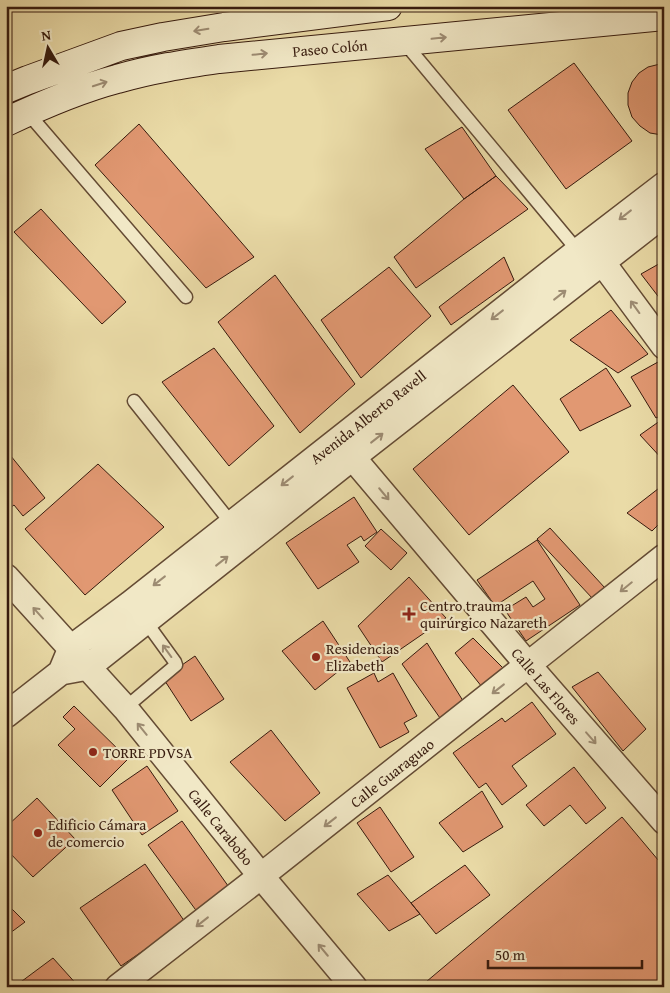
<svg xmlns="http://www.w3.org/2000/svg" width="670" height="993" font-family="'Gentium Book Plus',serif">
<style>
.building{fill:#e19872;stroke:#371b0e}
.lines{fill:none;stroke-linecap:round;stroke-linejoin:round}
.lane-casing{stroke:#644b34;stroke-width:15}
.street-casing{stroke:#644b34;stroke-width:28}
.secondary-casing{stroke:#371b0e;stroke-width:30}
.lane{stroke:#f1e8c6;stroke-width:12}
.street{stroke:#f1e8c6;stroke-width:25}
.secondary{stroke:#f1e8c6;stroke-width:28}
.oneway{stroke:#9d8c73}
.poi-dot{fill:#8f2418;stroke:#f1e8c6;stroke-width:2}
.labels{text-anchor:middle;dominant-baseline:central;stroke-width:4.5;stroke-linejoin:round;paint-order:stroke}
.street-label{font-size:15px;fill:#371b0e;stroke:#f1e8c6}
.poi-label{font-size:15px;fill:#371b0e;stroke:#f1e8c6;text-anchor:start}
</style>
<rect width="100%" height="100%" fill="#eadba7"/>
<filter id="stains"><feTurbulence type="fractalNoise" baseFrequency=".004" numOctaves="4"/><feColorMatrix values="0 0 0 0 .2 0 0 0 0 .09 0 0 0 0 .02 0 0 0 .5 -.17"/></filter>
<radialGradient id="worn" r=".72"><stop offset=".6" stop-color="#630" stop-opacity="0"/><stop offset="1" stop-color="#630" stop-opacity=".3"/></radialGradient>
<path class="building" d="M574,63L632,141L566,189L508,110Z
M660,64H664V135H662L650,133L640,126L632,117L628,105V93L632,82L639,73L648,67Z
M139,124L254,257L206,288L95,165Z
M462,127L496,176L464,199L425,149Z
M496,176L528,209L416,288L394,257L464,199Z
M41,209L126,302L102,324L14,232Z
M504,257L514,280L451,325L439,307Z
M664,261V304L641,274Z
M389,267L431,316L361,378L321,320Z
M275,275L355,384L300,433L218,322Z
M611,310L648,354L618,373L570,340Z
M214,348L274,426L229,466L162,382Z
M658,362L664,372V414L656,418L631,377Z
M606,368L631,406L580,431L560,399Z
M513,385L569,452L469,535L413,469Z
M664,418V461L640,435Z
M6,450L45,498L23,516L14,505L6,511Z
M98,464L164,527L85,595L25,529Z
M663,485L664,487V519L652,531L627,513Z
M354,497L377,532L364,541L361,536L347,545L359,562L318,589L286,543Z
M550,528L605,588L593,599L537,539Z
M381,529L407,553L391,570L365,546Z
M537,540L580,605L526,641L505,610L526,597L533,607L545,599L533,581L495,606L477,580Z
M409,577L446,618L382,662L358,626Z
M323,621L350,662L315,690L282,651Z
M473,638L506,671L482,687L455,653Z
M427,643L465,704L440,718L402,664Z
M195,656L224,699L191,721L163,678Z
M598,672L646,729L623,751L572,687Z
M374,673L378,682L393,673L417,716L404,723L409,732L380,748L347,688Z
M532,702L556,734L512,766L527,786L502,805L486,783L479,788L453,753L502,718L505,722Z
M74,706L128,759L100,787L58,745L75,729L63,717Z
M271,730L320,793L285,821L230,762Z
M147,766L178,811L142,835L112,790Z
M574,767L606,808L586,824L570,805L544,826L526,805Z
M482,791L503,827L463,852L439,823Z
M37,798L75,839L33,877L6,849V827Z
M380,807L414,857L391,872L357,823Z
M622,817L664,867V987H420Z
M182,821L231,890L198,913L148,845Z
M145,864L185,922L121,966L80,908Z
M465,865L490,895L436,934L411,903Z
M388,875L420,914L389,931L357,894Z
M6,903L25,922L6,936Z
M53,958L79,987H14Z"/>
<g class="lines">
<g class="lane-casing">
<path id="lane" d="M403,41L578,251
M27,112L186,297
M134,401L232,524
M125,708L176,665L175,662L146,622"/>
</g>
<g class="street-casing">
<path id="street" d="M588,256L602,262L664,346
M342,445L528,665L664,821
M6,577L125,708L261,876L354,987
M71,648L61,672L88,667L353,457L664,214
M71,648L130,604L578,251L664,185
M6,715L61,672
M118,987L261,876L664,557"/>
</g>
<g class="secondary-casing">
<path id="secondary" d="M6,89L28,80L121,46L163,37L224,27L388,6
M6,122C42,105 79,89 117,79C151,69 185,64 219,59L664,16"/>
</g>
<use href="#lane" class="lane"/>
<use href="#street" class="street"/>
<use href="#secondary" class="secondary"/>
</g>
<defs><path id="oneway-shaft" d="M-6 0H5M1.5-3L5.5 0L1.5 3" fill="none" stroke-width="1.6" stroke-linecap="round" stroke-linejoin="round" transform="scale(1.25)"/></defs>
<g class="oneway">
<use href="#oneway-shaft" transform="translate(201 30) rotate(171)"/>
<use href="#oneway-shaft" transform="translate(439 38) rotate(-6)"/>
<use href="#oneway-shaft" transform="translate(260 54) rotate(-6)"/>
<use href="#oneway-shaft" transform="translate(100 84) rotate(-18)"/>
<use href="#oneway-shaft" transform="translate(625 215) rotate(142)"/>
<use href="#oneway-shaft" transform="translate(560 295) rotate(-38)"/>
<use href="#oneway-shaft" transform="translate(635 307) rotate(-126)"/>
<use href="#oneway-shaft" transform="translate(497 315) rotate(142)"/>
<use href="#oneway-shaft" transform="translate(377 438) rotate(-38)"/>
<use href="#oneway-shaft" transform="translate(287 481) rotate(142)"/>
<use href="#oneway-shaft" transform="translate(384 494) rotate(50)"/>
<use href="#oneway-shaft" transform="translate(222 561) rotate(-38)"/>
<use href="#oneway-shaft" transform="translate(159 581) rotate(142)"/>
<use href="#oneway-shaft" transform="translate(626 587) rotate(141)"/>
<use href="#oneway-shaft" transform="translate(38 613) rotate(-132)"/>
<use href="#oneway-shaft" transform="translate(167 651) rotate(-126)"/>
<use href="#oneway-shaft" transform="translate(498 689) rotate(142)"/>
<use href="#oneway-shaft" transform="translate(142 729) rotate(-129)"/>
<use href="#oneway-shaft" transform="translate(591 738) rotate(49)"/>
<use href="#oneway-shaft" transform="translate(330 822) rotate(142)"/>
<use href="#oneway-shaft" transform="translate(202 922) rotate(142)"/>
<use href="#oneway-shaft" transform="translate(323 950) rotate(-130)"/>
</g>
<g class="poi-dot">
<path d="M406.5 606.5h5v5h5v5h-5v5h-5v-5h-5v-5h5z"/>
<circle cx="316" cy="657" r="5"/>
<circle cx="93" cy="752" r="5"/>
<circle cx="38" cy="833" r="5"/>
</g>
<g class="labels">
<g class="street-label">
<text transform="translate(330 48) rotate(-5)">Paseo Colón</text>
<text transform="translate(368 417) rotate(-38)">Avenida Alberto Ravell</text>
<text transform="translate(546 686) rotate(49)">Calle Las Flores</text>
<text transform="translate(392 773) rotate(-38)">Calle Guaraguao</text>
<text transform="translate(221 827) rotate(51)">Calle Carabobo</text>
</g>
<g class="poi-label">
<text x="420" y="605">Centro trauma<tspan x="420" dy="17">quirúrgico Nazareth</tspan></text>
<text x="326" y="648">Residencias<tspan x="326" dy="17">Elizabeth</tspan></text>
<text x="103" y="752">TORRE PDVSA</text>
<text x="48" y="824">Edificio Cámara<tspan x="48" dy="17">de comercio</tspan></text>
</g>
</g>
<rect width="670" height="993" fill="none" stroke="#eadba7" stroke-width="25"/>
<rect x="8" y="8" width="655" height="978" fill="none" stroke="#371b0e" stroke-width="2.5"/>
<rect x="12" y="12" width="645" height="968" fill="none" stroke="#371b0e"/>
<g transform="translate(48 48) rotate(351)" stroke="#f1e8c6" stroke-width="4" paint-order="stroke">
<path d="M0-4L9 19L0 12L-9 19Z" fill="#371b0e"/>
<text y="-8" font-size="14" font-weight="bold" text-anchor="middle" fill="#371b0e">N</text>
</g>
<path d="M488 960v8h154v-8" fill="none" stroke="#371b0e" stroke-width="2.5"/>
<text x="495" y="960" font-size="15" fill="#371b0e" stroke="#f1e8c6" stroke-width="4" paint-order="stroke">50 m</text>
<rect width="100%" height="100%" filter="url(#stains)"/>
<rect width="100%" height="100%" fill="url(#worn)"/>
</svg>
